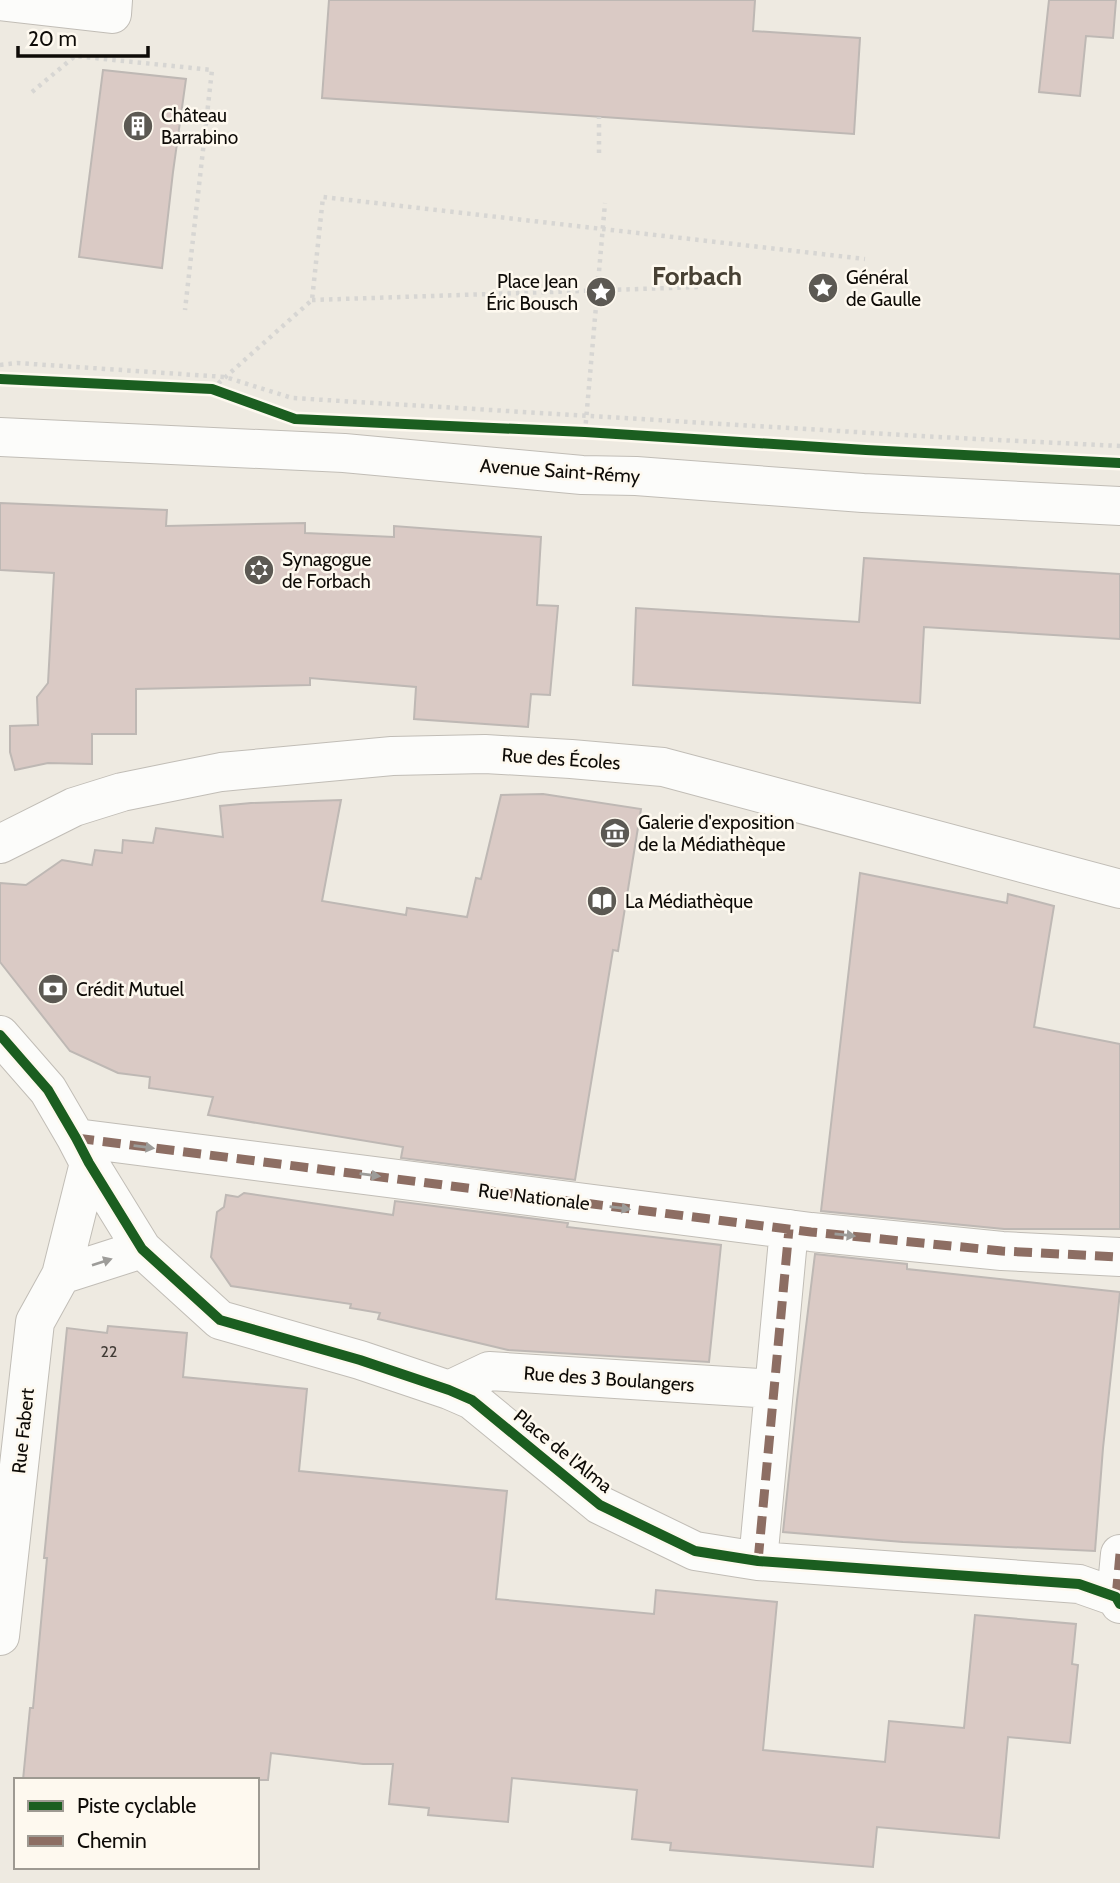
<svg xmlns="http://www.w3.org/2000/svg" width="1120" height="1883" font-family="Cabin,sans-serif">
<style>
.building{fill:#dacac5;stroke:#beb8b4;stroke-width:2}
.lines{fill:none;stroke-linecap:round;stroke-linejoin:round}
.minor-casing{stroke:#c1bdb6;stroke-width:40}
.major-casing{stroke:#c1bdb6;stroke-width:40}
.path{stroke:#d7d6d3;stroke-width:4.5;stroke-dasharray:3.5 5;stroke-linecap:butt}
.minor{stroke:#fcfcfa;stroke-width:38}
.major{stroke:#fcfcfa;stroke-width:38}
.quiet{stroke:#8d6e63;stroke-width:9;stroke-dasharray:18 9;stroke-linecap:butt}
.cycleway-casing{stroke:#fef9ef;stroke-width:15}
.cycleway{stroke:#1b5e20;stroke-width:10}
.oneway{fill:#9d9c99}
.labels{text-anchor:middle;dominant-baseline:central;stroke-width:5;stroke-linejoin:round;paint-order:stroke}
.number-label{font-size:16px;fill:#413b36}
.poi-label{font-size:19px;fill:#0e0b07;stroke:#fef9ef;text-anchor:start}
.street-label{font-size:19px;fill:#0e0b07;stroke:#fef9ef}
.district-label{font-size:26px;font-weight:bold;fill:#484134;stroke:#fef9ef}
</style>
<rect width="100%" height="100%" fill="#eeeae1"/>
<path class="building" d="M329,0H755L753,31L860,38L854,134L322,98Z
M1049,0H1116L1113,38L1086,36L1080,96L1039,92Z
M103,70L186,79L173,172L162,268L79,257Z
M0,503L167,510L166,526L305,523V533L394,537V526L541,537L537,605L558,606L550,695L531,694L528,727L414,719L416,687L310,678V685L136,689V734H92V764L48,763L15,770L10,752V726L38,725L37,697L48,683L54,573L0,570Z
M864,558L1120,574V639L924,627L920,703L633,685L636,608L859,622Z
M543,794L641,809L618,951L613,950L575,1180L401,1158L403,1147L208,1115L213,1097L149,1088L150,1077L118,1073L70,1051L0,962V883L26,885L62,860L92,865L95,850L122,853L123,840L153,843L156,828L223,837L220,806L251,803L341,800L322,901L406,915L407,908L467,917L476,878L481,879L501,795Z
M860,873L1007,903L1008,894L1054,906L1034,1027L1120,1044V1229H1004L821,1211Z
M244,1193L393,1215L395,1201L568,1223L567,1227L721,1245L709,1362L508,1350L378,1319L380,1313L350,1308L351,1304L231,1286L211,1257L217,1212L224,1207L226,1195L238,1197Z
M815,1254L907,1264V1269L1120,1292L1103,1448L1095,1551L903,1542L783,1532L797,1400Z
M108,1326L187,1333L183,1377L307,1389L299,1471L507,1491L496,1599L654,1614L656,1590L777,1602L763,1750L885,1762L889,1721L964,1728L975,1615L1076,1624L1072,1664L1078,1665L1070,1743L1008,1737L999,1838L877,1827L873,1867L670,1850L671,1843L632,1839L637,1790L512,1778L508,1822L428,1815L429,1808L389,1804L393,1764H363L271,1753L268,1780H23L30,1708H33L47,1558H44L67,1328L107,1333Z"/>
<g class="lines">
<g class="minor-casing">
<path id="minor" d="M0,1L112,14L113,0
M0,844L74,807L122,792L221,772L392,756L485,754L571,759L663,767L1120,889
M0,1035L48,1090L76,1138L89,1163L142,1249L220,1320L360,1360L449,1390L472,1400L600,1505L695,1551L758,1561L1079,1584L1116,1597L1120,1604
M76,1138L811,1232L1002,1251L1120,1257
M61,1275L142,1249
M449,1390L489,1371L774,1389
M758,1561L789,1229
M1116,1597L1120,1554
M0,1636L35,1322L61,1275L89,1163"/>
</g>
<g class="major-casing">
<path id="major" d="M0,437L344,453L582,475L636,476L863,493L1120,506"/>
</g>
<path class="path" d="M32,92L75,56L212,70L185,310
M599,153V117
M312,300L699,287
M0,365L17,363L225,377L292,398L938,437L1120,446
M212,389L312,300L323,197L865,259
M585,432L605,203"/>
<use href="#minor" class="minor"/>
<use href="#major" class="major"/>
<path class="quiet" d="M76,1138L811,1232L1002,1251L1120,1257
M758,1561L789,1229
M1116,1597L1120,1554"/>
<g class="cycleway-casing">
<path id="cycleway" d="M0,379L212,389L295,419L585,432L866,450L1120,463
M0,1035L48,1090L76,1138L89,1163L142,1249L220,1320L360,1360L449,1390L472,1400L600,1505L695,1551L758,1561L1079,1584L1116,1597L1120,1604"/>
</g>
<use href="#cycleway" class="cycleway"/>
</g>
<defs><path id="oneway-solid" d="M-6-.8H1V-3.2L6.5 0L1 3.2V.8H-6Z" transform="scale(1.75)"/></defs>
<g class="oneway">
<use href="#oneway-solid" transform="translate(144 1147) rotate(7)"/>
<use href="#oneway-solid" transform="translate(370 1175) rotate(7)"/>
<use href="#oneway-solid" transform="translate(620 1208) rotate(7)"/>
<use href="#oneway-solid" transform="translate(845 1235) rotate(6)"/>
<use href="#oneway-solid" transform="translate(102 1262) rotate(-18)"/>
</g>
<defs>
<g id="building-disc" transform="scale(1.575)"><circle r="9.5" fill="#5c5953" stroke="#fef9ef"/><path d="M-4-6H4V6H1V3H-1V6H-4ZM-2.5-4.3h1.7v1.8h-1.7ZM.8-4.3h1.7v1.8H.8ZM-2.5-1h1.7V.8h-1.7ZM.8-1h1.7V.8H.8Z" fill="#fff"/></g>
<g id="sight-disc" transform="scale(1.575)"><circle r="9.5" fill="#5c5953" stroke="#fef9ef"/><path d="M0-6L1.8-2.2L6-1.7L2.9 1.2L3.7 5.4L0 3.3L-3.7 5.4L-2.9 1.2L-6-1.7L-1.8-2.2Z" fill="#fff"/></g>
<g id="synagogue-disc" transform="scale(1.575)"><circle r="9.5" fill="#5c5953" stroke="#fef9ef"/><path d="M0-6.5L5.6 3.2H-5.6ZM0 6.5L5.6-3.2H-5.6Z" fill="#fff"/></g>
<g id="museum-disc" transform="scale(1.575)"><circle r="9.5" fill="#5c5953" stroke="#fef9ef"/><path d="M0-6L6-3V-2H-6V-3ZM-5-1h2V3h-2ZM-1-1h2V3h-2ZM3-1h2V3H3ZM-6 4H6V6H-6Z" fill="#fff"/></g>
<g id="library-disc" transform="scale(1.575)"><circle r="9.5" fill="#5c5953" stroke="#fef9ef"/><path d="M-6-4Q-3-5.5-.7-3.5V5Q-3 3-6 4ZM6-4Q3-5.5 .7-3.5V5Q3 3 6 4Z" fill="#fff"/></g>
<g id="bank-disc" transform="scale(1.575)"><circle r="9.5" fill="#5c5953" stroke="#fef9ef"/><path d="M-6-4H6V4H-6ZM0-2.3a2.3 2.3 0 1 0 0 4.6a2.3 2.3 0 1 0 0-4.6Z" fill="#fff"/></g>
</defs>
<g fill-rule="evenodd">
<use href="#building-disc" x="138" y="126"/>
<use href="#sight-disc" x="823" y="288"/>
<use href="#sight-disc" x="601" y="292"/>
<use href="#synagogue-disc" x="259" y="570"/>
<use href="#museum-disc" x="615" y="833"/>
<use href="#library-disc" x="602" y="901"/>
<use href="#bank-disc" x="53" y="989"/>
</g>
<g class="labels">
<g class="number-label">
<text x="109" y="1351">22</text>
</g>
<g class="poi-label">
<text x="161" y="115">Château<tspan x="161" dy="22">Barrabino</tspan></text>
<text x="846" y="277">Général<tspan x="846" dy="22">de Gaulle</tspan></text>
<text x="578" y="281" text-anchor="end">Place Jean<tspan x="578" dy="22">Éric Bousch</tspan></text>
<text x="282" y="559">Synagogue<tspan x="282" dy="22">de Forbach</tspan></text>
<text x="638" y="822">Galerie d'exposition<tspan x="638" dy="22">de la Médiathèque</tspan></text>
<text x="625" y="901">La Médiathèque</text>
<text x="76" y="989">Crédit Mutuel</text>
</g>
<g class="street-label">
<text transform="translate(560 471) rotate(4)">Avenue Saint-Rémy</text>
<text transform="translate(561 759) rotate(4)">Rue des Écoles</text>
<text transform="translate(534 1197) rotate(7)">Rue Nationale</text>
<text transform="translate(609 1379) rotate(4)">Rue des 3 Boulangers</text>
<text transform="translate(23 1431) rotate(-84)">Rue Fabert</text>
<text transform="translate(563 1451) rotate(39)">Place de l'Alma</text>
</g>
<g class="district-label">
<text x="697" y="276">Forbach</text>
</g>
</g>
<rect x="14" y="1778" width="245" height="91" fill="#fef9ef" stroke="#9e9a92" stroke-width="2"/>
<rect x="28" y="1801" width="35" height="10" fill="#1b5e20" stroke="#9e9a92" stroke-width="2"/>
<text x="77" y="1813" font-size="21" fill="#0e0b07">Piste cyclable</text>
<rect x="28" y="1836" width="35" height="10" fill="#8d6e63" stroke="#9e9a92" stroke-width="2"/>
<text x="77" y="1848" font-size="21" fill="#0e0b07">Chemin</text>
<path d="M18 46v10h130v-10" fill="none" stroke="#0e0b07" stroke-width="3.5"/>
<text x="28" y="46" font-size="21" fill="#0e0b07" stroke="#fef9ef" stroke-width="5" paint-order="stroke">20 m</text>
</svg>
